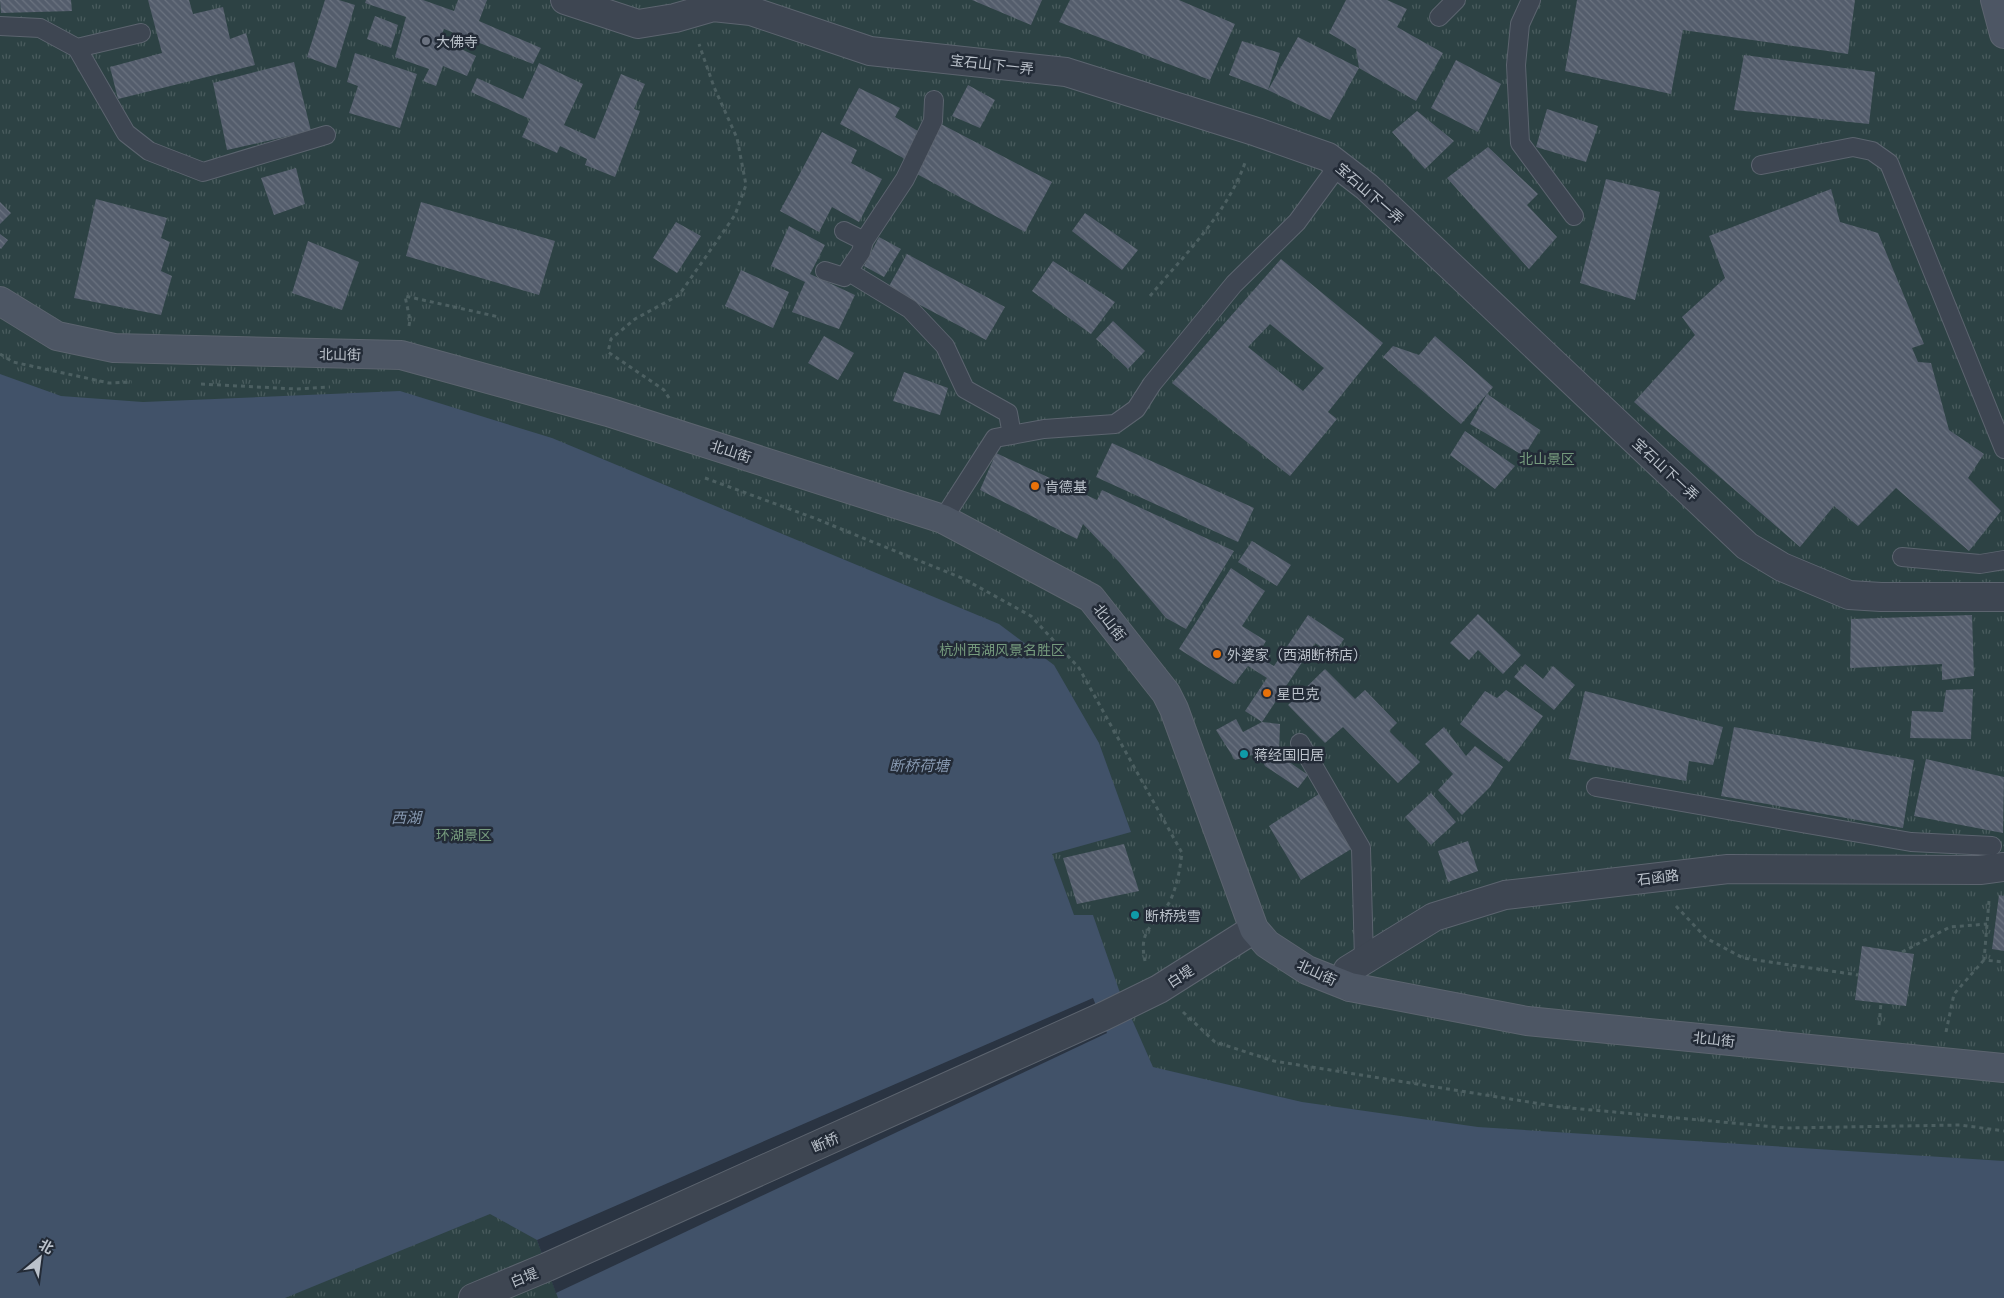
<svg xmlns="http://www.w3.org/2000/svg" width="2004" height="1298" font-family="Manrope,'Noto Sans SC',sans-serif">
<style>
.park{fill:url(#park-tufts)}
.water{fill:#415269}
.pier{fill:#2a3442}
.building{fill:url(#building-back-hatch);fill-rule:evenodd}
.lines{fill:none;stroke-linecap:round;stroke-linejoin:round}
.lane-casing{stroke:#5c646f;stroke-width:20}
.street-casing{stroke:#5c646f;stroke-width:30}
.secondary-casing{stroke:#5c646f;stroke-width:30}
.path{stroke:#4c5f61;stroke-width:3;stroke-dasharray:4 4;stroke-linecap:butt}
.lane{stroke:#3e4652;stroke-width:18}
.street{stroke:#3e4652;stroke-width:28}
.secondary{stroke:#4d5664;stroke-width:28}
.worship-dot{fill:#6b7280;stroke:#232b37;stroke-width:2}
.food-dot{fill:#e8710a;stroke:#232b37;stroke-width:2}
.culture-dot{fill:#0f9aa8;stroke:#232b37;stroke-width:2}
.labels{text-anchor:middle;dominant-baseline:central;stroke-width:5;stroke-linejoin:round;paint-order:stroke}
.poi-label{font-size:14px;fill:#bbc2cb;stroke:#232b37;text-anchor:start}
.street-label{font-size:14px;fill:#bbc2cb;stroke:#232b37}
.park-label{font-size:14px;fill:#759a7d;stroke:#232b37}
.water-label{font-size:15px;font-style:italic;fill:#8698b0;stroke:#232b37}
</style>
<defs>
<pattern id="park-tufts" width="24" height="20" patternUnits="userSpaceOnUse" patternTransform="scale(1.25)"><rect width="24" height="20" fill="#2d4244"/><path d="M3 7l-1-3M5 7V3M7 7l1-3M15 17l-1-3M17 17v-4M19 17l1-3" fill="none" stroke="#4a5c5e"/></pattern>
<pattern id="building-back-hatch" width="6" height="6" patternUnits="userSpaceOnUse" patternTransform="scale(1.25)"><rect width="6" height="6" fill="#545d6c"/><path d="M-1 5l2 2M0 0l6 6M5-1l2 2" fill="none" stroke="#6b7380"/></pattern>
</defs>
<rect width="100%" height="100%" fill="#2a3442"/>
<path class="park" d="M0,0H2004V1298H0Z"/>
<path class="water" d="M0,374L61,396L143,402L400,391L552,438L999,624L1054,665L1099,743L1131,832L1052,854L1074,915H1093L1119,990L1153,1067L1302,1102L1478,1127L2004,1161V1298H558L537,1240L490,1214L285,1298H0Z"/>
<path class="pier" d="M1093,998L1107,1033L556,1293L537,1240Z"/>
<path class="building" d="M0,0H71L72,11L1,13Z
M148,0H189L193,14L223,7L230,39L246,33L255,65L118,99L110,67L162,53Z
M325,0H339L355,5L336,68L307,57Z
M366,0H423L454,11L458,0H487L479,21L541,48L533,64L444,29L440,39L476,56L467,76L443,66L436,86L423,81L429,69L395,57L406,17L365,3Z
M972,0H1042L1031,25Z
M1070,0H1179L1235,24L1210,80L1059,22Z
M1346,0H1387L1407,9L1397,27L1443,53L1416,101L1359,68L1356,49L1329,33Z
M1577,0H1855L1848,54L1683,30L1671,94L1565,71Z
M375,16L398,25L391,48L367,39Z
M1298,37L1359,68L1330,120L1268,90L1229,75L1242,41L1280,53L1268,90Z
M355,53L417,74L400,128L349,113L358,86L347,82Z
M1744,55L1875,72L1869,124L1734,110Z
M1456,60L1501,84L1478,132L1431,108Z
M294,62L311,131L227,150L213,83Z
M539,63L583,84L564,125L595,139L621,74L645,84L634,109L640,111L615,177L585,165L587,159L560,146L557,153L522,137L530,119L471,92L477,78L523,99Z
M968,85L995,100L980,128L952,116Z
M859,88L900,108L895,117L921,133L907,160L840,124Z
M1547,109L1598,126L1586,162L1536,147Z
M1417,111L1454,141L1425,169L1392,132Z
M941,124L1052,182L1025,232L915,173Z
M822,132L857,150L851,163L882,179L859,222L832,207L819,232L780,211Z
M1488,147L1538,194L1527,205L1557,237L1529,269L1447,178Z
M296,168L305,204L274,215L261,178Z
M1606,179L1660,192L1635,300L1580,283Z
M1831,189L1840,222L1878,233L1924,344L1912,348L1918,362L1931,363L1949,430L1984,454L1968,478L2001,511L1969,551L1896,488L1858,526L1834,506L1800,547L1634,402L1695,335L1682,317L1725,278L1709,236Z
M96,199L167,218L161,238L170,242L161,271L172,276L161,315L74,298Z
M0,202L11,213L0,224Z
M421,202L555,241L539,295L406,256Z
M1085,213L1138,250L1122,270L1072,231Z
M676,222L701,236L677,273L653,258Z
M789,226L825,245L810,274L855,295L839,329L792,312L805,282L771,266Z
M0,234L8,240L1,249L0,248Z
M879,237L901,249L884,277L864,266Z
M308,241L359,262L342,310L292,293Z
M907,254L1005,307L986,340L888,288Z
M1281,259L1383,343L1328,412L1337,419L1290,476L1172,383ZM1270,324L1324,368L1303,391L1248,347Z
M1053,261L1115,302L1091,334L1032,291Z
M741,270L789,292L773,328L725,306Z
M1113,321L1145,351L1128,369L1096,339Z
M824,336L854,353L838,380L808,363Z
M1435,336L1493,387L1487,394L1540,430L1524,456L1470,424L1487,394L1461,424L1383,357L1393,346L1419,355Z
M904,372L948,388L940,415L893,401Z
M1465,431L1515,466L1495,489L1450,455Z
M1112,443L1254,508L1238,542L1096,477Z
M996,453L1097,500L1102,490L1234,551L1186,629L1166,618L1120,563L1083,524L1077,539L980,490Z
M1252,541L1291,565L1277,586L1238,562Z
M1231,568L1265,591L1242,626L1266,641L1257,656L1274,666L1308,615L1344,639L1333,655L1315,643L1262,722L1245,711L1267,678L1248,666L1234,684L1179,649Z
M1478,614L1521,655L1503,674L1478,650L1469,660L1450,643Z
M1972,615L1974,676L1942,680V664L1850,668L1851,619Z
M1525,664L1543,679L1553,666L1575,685L1554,710L1514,677Z
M1325,669L1355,699L1365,690L1397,723L1389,731L1420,762L1398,783L1343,727L1325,743L1288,705Z
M1973,689L1971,739L1910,738L1912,711L1943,712L1946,690Z
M1506,690L1543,716L1509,762L1460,724L1485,691L1497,698Z
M1585,691L1723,727L1713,765L1689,761L1686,781L1569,759Z
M1236,719L1243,732L1262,722L1280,724L1279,755L1308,775L1298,788L1265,766L1259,753L1235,760L1216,730Z
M1444,727L1466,756L1475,746L1503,767L1490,787L1462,815L1438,790L1453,774L1425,744Z
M1734,727L1914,760L1903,828L1721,796Z
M1926,759L2004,777L2003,833L1914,816Z
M1431,793L1456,822L1431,845L1405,817Z
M1319,794L1356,846L1301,880L1269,826Z
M1468,841L1478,871L1448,882L1438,851Z
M1124,844L1139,891L1077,904L1063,858Z
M1999,895L2004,896V951L1992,949Z
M1862,946L1914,954L1906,1006L1855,1000Z"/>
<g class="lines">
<g class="lane-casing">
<path id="lane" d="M1531,0L1520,24L1516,65L1520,143L1574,216
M1439,17L1456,0
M0,26L40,28L77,48L126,133L149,151L203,172L326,135
M77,48L141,33
M1761,165L1853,147L1872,151L1889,163L2004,449
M864,241L905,179L933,121L934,100
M825,271L844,277L861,252L864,241L844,231
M849,272L910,309L945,346L965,389L1008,413L1012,435
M943,519L995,438L1044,429L1115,424L1136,409L1152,384L1234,284L1297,222L1338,166
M1902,557L1980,564L2004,560
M1300,743L1361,848L1364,960
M1596,787L1911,842L1992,846"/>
</g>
<g class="street-casing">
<path id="street" d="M565,0L638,24L675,18L713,7L751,11L870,51L1066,72L1257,132L1328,157L1367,187L1747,546L1782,567L1849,595L1881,597H2004
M1350,987L1348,970L1434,917L1505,895L1728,869L1980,870L2004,867
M473,1298L547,1267L1104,1016L1159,989L1254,929"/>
</g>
<g class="secondary-casing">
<path id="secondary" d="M1995,0L2004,34
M0,301L57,336L114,348L401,355L608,412L943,519L1091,598L1166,693L1174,709L1254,929L1267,944L1307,970L1350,987L1527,1021L2004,1068"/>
</g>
<path class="path" d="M1150,296C1185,254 1228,213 1246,160
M409,326L410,320L405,296L499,317
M0,354L13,362L109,383L132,382
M201,384L296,389L330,387
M669,398L664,390L608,352L611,339L635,319L679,295L735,215L746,185L737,138L714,87L699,44
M705,478L814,518L964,579L1031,616L1079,668L1182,853C1180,869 1177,885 1171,899C1159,924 1137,926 1145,961
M1989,901L1984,960L2004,962
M1676,906L1706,938L1743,958L1858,975
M1902,952L1950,927L1987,924
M1183,1012L1215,1042L1274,1061L1560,1107L1786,1128L1960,1125L2004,1131
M1879,1025L1881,1003
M1946,1032L1954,994L1984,960"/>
<use href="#lane" class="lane"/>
<use href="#street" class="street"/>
<use href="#secondary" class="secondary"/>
</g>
<circle class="worship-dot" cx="426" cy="41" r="5"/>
<g class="food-dot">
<circle cx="1035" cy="486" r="5"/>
<circle cx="1217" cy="654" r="5"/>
<circle cx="1267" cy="693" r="5"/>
</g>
<g class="culture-dot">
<circle cx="1244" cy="754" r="5"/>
<circle cx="1135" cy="915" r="5"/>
</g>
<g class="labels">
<g class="poi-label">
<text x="436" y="41">大佛寺</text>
<text x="1045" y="486">肯德基</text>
<text x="1227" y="654">外婆家（西湖断桥店）</text>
<text x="1277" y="693">星巴克</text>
<text x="1254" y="754">蒋经国旧居</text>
<text x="1145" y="915">断桥残雪</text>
</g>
<g class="street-label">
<text transform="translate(992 64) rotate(6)">宝石山下一弄</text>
<text transform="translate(1370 193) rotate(41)">宝石山下一弄</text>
<text transform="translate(340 354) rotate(1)">北山街</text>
<text transform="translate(731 451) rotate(18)">北山街</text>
<text transform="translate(1666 469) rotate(43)">宝石山下一弄</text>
<text transform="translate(1110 622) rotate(52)">北山街</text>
<text transform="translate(1658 877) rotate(-7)">石函路</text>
<text transform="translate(1317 972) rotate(25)">北山街</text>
<text transform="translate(1180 976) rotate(-33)">白堤</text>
<text transform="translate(1714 1039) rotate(6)">北山街</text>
<text transform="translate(825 1142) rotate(-24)">断桥</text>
<text transform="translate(524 1277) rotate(-22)">白堤</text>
</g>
<g class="park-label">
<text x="1547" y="458">北山景区</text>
<text x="1002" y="649">杭州西湖风景名胜区</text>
<text x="464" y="834">环湖景区</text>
</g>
<g class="water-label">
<text x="919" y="765">断桥荷塘</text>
<text x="406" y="817">西湖</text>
</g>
</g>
<g transform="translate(40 1258) rotate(29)" stroke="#232b37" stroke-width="4" paint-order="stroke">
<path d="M0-4L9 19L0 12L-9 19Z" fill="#bbc2cb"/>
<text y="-8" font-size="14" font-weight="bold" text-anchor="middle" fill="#bbc2cb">北</text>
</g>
</svg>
